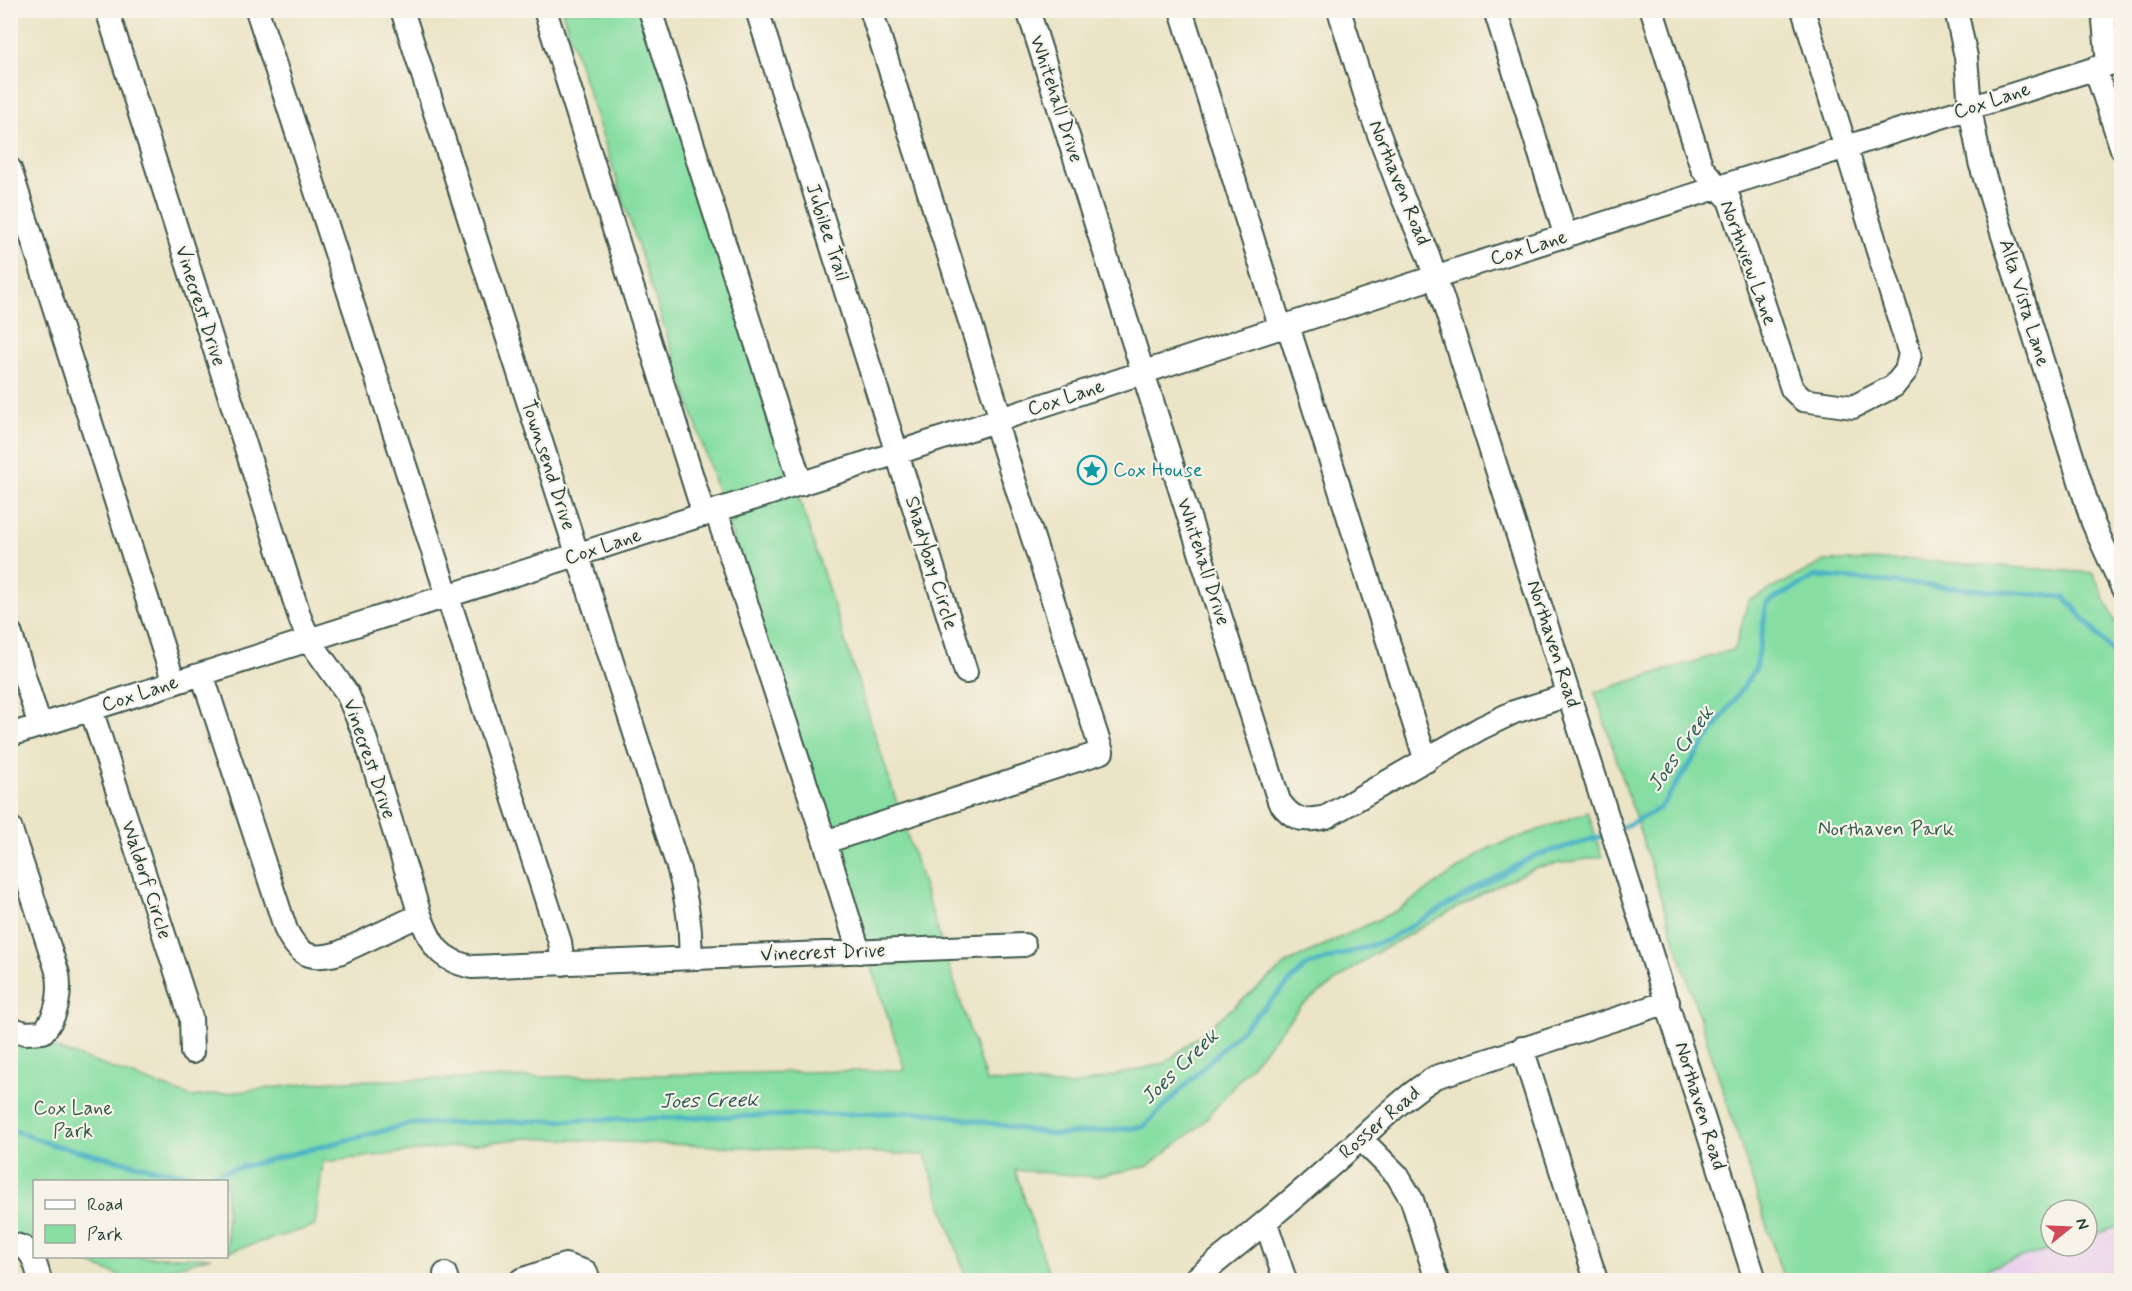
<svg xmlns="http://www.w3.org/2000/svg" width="2132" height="1291" font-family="Mynerve,sans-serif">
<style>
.built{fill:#ead1ed}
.green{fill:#86dea2;stroke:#528e6b;stroke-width:1.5}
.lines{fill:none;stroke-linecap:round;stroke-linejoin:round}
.stream{stroke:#47b1c6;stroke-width:5}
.minor-casing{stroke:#3e564a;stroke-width:26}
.minor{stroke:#fff;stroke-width:22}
.labels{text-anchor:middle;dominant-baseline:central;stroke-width:4.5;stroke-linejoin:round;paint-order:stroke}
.street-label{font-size:20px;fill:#1f3d34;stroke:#f7f3e8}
.culture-label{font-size:20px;fill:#0d838f;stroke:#f7f3e8;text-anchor:start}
.park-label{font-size:20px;fill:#345d4a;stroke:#f7f3e8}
.water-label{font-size:21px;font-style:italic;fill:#295a58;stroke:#f7f3e8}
</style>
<rect width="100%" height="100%" fill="#f7f3e8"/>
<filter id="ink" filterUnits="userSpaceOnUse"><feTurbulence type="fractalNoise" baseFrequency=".0167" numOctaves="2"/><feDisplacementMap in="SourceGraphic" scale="12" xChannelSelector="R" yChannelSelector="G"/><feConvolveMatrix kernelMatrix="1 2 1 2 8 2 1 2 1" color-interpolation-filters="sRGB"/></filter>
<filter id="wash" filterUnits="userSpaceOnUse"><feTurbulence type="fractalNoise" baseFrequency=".008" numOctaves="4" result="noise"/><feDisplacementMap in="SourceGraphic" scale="24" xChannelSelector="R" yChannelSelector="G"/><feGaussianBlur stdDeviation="1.35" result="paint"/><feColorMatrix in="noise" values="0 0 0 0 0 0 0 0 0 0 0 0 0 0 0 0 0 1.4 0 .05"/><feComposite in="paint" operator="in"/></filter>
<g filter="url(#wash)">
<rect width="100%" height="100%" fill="#ebe4c6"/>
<path class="built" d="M2121,1226V1280H1950L2060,1246H2087V1237Z"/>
<path class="green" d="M562,11H643L986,1081L1072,1086L1165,1063L1289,962L1398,910L1489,848L1588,812L1602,857L1537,867L1496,886L1374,954L1301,1006L1201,1125L1148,1166L1095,1177L1015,1170L1051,1280H967L925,1155L527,1138L323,1162L315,1226L227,1252L226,1182H34V1242L11,1238L10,1032L192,1097L331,1081L905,1070Z
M1916,560L2093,573L2121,635V1226L2087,1237V1210H2051V1246H2060L1950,1280H1784L1595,692L1735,649L1748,601L1825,561Z
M72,1257H211L131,1280Z"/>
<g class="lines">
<path class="stream" d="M1618,830L1660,808L1756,668L1767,603L1816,576L2065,597L2122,663
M10,1129L50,1144L155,1169L202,1177L410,1124L927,1112L1056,1135L1143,1127L1306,966L1385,941L1534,856L1607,835"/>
</g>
</g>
<g filter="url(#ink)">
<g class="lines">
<g class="minor-casing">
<path id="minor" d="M107,10L301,621L310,641L347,693L364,734L420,915C431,945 439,960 472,967L1024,945
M257,10L560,942L563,964
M402,10L679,870C686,899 692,927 690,957
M545,10L704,515
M650,10L801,484
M757,10L966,672
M871,10L1001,419
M1028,10L1279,801C1293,821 1303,822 1326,817L1481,728L1514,712L1569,695
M1181,10L1281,329
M1339,10L1371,113L1403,198L1428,255L1442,297L1755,1280
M1495,10L1566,237
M1652,10L1702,168L1729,199L1792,389L1803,400L1853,407L1894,386L1906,371L1910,354L1803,10
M1956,10L1966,57L1970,108L1980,162L2093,523L2122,587
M2103,10L2108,64
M2095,68L2122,149
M10,169L174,683
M1288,326L1426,761
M716,511L825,842
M10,632L40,726
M202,674L286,930C299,956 311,961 339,953L420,915
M91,709L191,1018L192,1052
M10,735L897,453L1456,270L2122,60
M10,827L58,974C61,994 57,1017 43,1032L25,1033L10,1028
M859,952L825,842L1102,752L995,421
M1522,1048L1596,1280
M1361,1139L1397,1175L1412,1200L1437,1280
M1266,1223L1285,1280
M10,1244C34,1247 34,1260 40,1280
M445,1274L447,1280
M521,1280L565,1265L586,1272L589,1280
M1194,1280C1246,1239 1296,1197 1345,1153C1375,1127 1401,1098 1436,1077L1668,1002"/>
</g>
<use href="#minor" class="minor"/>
</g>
</g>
<defs>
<g id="sight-ring" transform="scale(1.5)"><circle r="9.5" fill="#f7f3e8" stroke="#0f9aa8" stroke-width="1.5"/><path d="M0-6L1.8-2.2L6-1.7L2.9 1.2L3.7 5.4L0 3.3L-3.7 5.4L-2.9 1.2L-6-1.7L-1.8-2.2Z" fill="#0f9aa8"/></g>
</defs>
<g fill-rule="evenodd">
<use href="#sight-ring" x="1092" y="470"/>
</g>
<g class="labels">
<g class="street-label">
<text transform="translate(1056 99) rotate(72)">Whitehall Drive</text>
<text transform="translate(1992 101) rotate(-18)">Cox Lane</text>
<text transform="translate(1399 183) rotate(68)">Northaven Road</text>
<text transform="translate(827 232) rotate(72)">Jubilee Trail</text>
<text transform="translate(1529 248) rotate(-17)">Cox Lane</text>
<text transform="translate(1748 263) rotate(70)">Northview Lane</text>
<text transform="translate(2024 303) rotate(73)">Alta Vista Lane</text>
<text transform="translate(200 306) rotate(72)">Vinecrest Drive</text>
<text transform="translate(1066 398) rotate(-18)">Cox Lane</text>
<text transform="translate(548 465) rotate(72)">Townsend Drive</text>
<text transform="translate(603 547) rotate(-18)">Cox Lane</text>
<text transform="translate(1203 562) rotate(72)">Whitehall Drive</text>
<text transform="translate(931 563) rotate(73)">Shadybay Circle</text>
<text transform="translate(1553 644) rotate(72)">Northaven Road</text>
<text transform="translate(140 694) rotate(-18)">Cox Lane</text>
<text transform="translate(369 759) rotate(71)">Vinecrest Drive</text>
<text transform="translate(146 880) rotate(72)">Waldorf Circle</text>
<text transform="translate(823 953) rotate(-2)">Vinecrest Drive</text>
<text transform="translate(1700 1106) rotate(73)">Northaven Road</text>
<text transform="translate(1380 1123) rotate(-41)">Rosser Road</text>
</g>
<g class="culture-label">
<text x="1113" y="470">Cox House</text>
</g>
<g class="park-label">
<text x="1886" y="829">Northaven Park</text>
<text x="73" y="1108">Cox Lane<tspan x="73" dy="23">Park</tspan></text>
</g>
<g class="water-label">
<text transform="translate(1681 749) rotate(-55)">Joes Creek</text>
<text transform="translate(1180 1067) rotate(-44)">Joes Creek</text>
<text transform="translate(709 1101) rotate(-1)">Joes Creek</text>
</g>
</g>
<rect width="2132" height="1291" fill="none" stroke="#f7f3e8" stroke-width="36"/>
<rect x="33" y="1180" width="195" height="78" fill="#f7f3e8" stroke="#a1aaa0" stroke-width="1.5"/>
<rect x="45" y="1200" width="30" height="9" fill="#ffffff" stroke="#a1aaa0" stroke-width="1.5"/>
<text x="87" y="1210" font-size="18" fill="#1f3d34">Road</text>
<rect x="45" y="1225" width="30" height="18" fill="#86dea2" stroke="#a1aaa0" stroke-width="1.5"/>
<text x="87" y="1240" font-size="18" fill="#1f3d34">Park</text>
<g transform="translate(2069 1228) rotate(72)"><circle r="28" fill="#f7f3e8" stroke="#a1aaa0" stroke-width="1.5"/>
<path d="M0-4.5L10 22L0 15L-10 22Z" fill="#d1495b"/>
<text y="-9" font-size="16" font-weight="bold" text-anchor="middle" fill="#1f3d34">N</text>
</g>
</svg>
